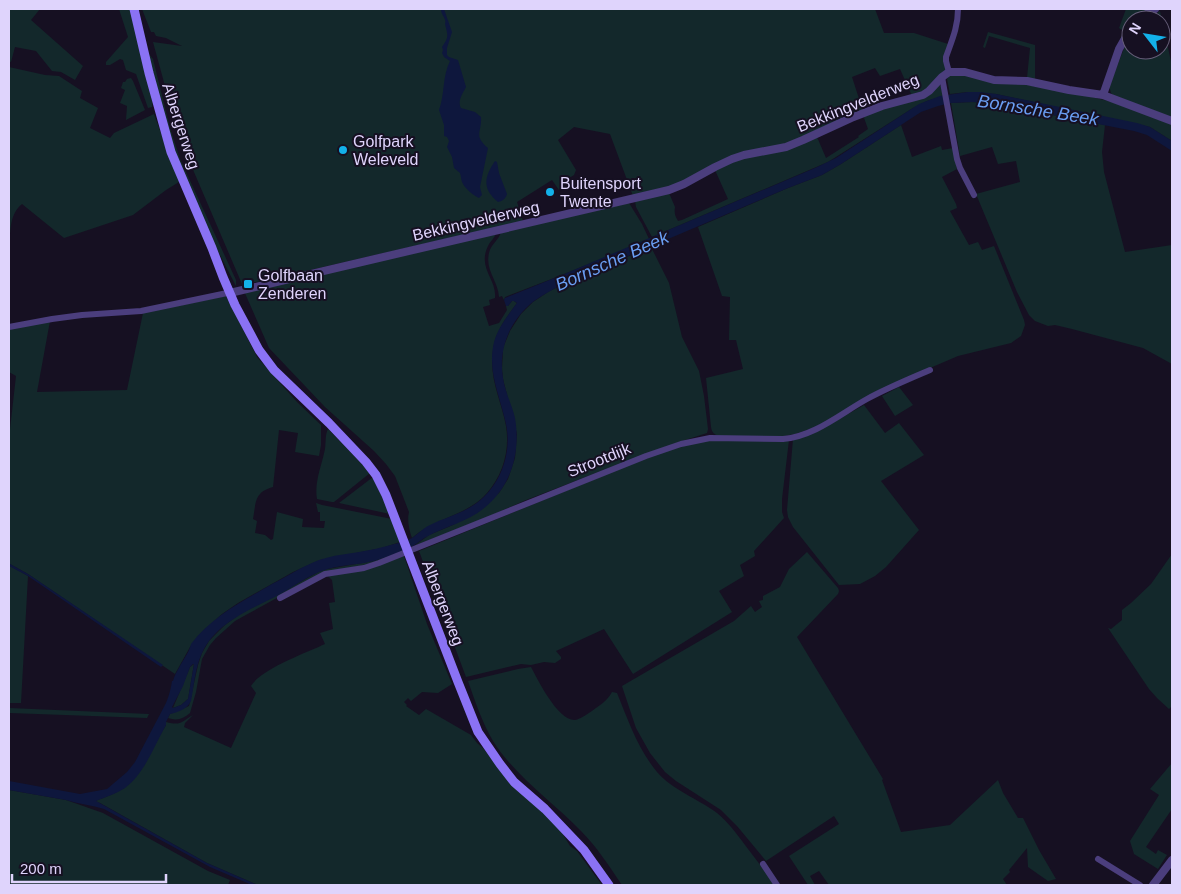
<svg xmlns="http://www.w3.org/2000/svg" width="1181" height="894" font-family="Arial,sans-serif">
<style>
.green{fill:#13282b}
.water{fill:#0e173d;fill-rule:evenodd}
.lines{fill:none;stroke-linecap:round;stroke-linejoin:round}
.minor{stroke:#4b3e7d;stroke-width:6}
.tertiary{stroke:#4b3e7d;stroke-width:8}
.secondary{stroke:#8a72f4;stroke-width:9}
.poi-dot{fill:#13b1e9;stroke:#161022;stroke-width:2}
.labels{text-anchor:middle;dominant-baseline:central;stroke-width:4;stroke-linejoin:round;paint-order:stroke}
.street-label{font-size:16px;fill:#dfd4fc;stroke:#161022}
.poi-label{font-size:16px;fill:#dfd4fc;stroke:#161022;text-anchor:start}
.water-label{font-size:18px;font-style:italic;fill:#6a9ef3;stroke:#161022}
</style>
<rect width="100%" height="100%" fill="#161022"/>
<path class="green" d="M9,9H40L31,20L83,66L75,80L61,72L52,71L36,51L15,47L11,62L9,61Z
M119,9H132L153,98L152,107L148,108L136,74L126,70L123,60L120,59L110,65H106V62L128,37Z
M142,9H875L884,33H914L948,44L946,70L928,89L912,96L900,69L880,76L875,68L852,77L863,111L845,117L791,143L753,151L671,186L633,196L610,134L574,127L558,140L576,170L574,175L564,181L559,190L552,180L517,202L523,221L262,281L242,284L182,144L171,108L153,42L182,46L166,38L156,36L154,32H151Z
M1126,9H1152L1135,20H1131V25L1113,61H1111L1123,33L1122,30L1119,28Z
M1160,11L1172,66V117L1114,96L1111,93L1109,86L1125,46L1131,36V50H1161V20H1147Z
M988,32L1035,45V80L1027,78L1030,48L989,36L985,48L983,47Z
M148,53L153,59L170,128L180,159L236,280V286L206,228L172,150Z
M9,67L45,75L59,76L82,91L80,98L98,108L90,128L110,138L114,133L154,114L179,182L166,190L133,215L64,238L22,204C9,215 11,230 9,246Z
M957,74L1017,83L1088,96L1112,102L1172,123V141L1150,127L996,94L968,92L950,94L947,79L949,76Z
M131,78L133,81L145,110L126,120L127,106L120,103L125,90L121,88L123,82H125L127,79Z
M939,85L941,86L943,96L927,101L913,108L828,162L652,237L636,207L635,201L669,193L675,207C674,213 675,216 678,221L682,220L728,199L715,170L736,160L817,137L826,158L859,137L858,136L868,129L863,115Z
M972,102L991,103L1105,125L1102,152L1104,172L1125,252L1172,245V364L1143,348L1072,329L1055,325L1048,326L1035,321L1029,315L1017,292L976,194L1020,182L1016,161L998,164L992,147L960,156L951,103Z
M901,125L912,157L941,146L942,150L953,148L957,169L942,177L956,204L957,208L950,211L969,245L978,242L982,250L994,246L1024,320L1025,325L1021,336L1011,343L958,356L923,371L816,427L795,434L784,436L720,437C714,434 712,433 711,427L706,378L743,369L736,340H729L730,297L722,296L698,227L788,188L822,175L841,164Z
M629,203L642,224L649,239L562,275L505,297L504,300L502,296L499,297C498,280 485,271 489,253C491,244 499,240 501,232Z
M496,234C494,238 491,241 489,244C476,268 497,278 495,298L489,300L490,305L483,307L489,326L499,323L507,310L506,306H508L512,301H514L517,303C506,318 495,332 493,351C489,380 501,399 506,426C510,450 503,475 487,493C467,516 434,518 412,538C409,530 407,520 409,512L395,476L386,464L374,451L325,407L269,348L244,291Z
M651,247L669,283L682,337L699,371L704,396L708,429L707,433L679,442L617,465L526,500L490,516L414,546L429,535L453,525L499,493L508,479L515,458L517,434L503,379L502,369L503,348L510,331L521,314L533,302L548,292L567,282Z
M226,296L257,357L297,402L321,425V445L319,456L295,452L298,433L279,430L273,487C254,492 256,503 253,519L257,521L255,533L265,535L271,540L273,539L277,512L303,519L302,527L324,528L325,521H320V512H318L316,503L322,505L392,519L400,542L382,548L320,560L293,572L238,603L222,614L202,632L190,647L175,674L28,574L10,564V566L28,576L21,703H9V438L16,376L9,372V329L50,321L37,392L127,390L143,313Z
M899,387L913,405L895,416L882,396Z
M864,405L885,433L899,423L924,455L881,481L919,530L886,567L875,576L860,584L839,585L793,527L788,517L787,510L793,439L832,423Z
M328,429L362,464L370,473L334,502H332L317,499C314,482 322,465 325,449C326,442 325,435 328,429Z
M789,440L782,499V512L784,518L754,551L755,556L740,565L744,576L719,591L732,612L633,674L604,629L556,651L561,657V659L555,663L544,662L531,665L521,664L466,677L419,551L656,454L690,444L706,441Z
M373,477L390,514L339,503Z
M403,551L372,564L324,572L244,616L235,621L216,638L210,645L202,659L196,692L190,713C183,719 177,721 168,718L170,714L189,706L198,665L202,653L209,641L225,625L240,614L275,596L322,570L373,561Z
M807,552L838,588L839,591L838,594L797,637L883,779L882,780L901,832L950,825L998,780L1003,793L1018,818H1023L1039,850L1056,879L1048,881L1028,867L1027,848L1009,870L1010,872L1003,879L1007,885H829L819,871L810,876L815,885H808L789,856L839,824L834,816L766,861L737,826L721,810L676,781L665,772L650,753L636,728L622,686L734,621L751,606L755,612L762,607L759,601L763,600V596L780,587L789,569Z
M1172,554V706L1169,709L1157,698L1149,689L1108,628L1111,629L1122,620V610L1131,603L1151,584Z
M404,556L427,624L452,684L438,693L422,692L411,701L408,698L404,702L407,705L406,706L419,715L426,709L471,735L477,743L483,748L505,776L558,826L570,846L577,851L602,885H258L207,863L100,803L95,801C105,797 115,794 124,788C142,775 154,744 166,725V722C181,726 181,722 193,715L185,723L184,727L231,748L256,693L251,686C261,669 306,653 325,644L320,633L333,629L329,603L335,602L332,580L327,575Z
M194,664L188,699L181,705L173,708L190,667Z
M531,667C538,680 558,721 575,720C581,719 587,714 592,711C600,705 607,701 612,692L617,693C628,720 638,749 657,772C671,789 700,800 717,813C728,822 737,834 745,845C755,858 765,871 775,885H622C609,866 597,847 581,831C553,802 514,775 493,741C482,722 475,701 468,681L518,669Z
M9,708L149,714L147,718L10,713L9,733Z
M1172,763V809L1146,847L1156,854L1158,850L1167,855L1158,869L1134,854L1130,841L1159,795L1150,789Z
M9,790L66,800L103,813L208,871L230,880L228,885H9Z"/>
<path class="water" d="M441,9H444L452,32L447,48V55L449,57L458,60L466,87C463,93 457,101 461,108L475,112L481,117C482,133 473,135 488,148L480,187L482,195L479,198C473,195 465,189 462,182C461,179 461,176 460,173L454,168L452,157L447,147L449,141L447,137L444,136V125L439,110C445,94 442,77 450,61L444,57L442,53L443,50L442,47C449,37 448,36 445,24C445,23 446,22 445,20C444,16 441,14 441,9Z
M968,92H980L996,94L1137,123L1150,127L1172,141V151L1147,135L1134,131L991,103L972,102L951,103L938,106L921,112L841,164L822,175L788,188L567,282C555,288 544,294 534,301C510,320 498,348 503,378C505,392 512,405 515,418C521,453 511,487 483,509C467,522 446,526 428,536C423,538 418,543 413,546C401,552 387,557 374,561C358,565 336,565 322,571C310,575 294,586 282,593C253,609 217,621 202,653C195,668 194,686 191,701C187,709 179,712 170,714L166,722V725C154,746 145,773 125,788C116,794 105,797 96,801L207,863L258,885H252L210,867L104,809C92,805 78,804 66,800L9,790V781L80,794L107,789L127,772L135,762L166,703C169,696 171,688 172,681H173C176,671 182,663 187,654C189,651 190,647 191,644C211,617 243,601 272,584C288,576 303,566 319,560C340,553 362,553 383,547C391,545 404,542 412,538C418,534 423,528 430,525C446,517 464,513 478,502C501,484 512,453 506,424C500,396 487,371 494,342C498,328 508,315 517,303L514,301H512L508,306H506L504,300L505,298L562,275L815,168L836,158L919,104L940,96ZM193,664H194L188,699L181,705L173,708L172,707L183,686L190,667Z
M495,161L497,162L499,173L507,194C506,198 503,201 498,202C482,189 484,177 495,161Z
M10,564L28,574L163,665L161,667L28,576L9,566Z"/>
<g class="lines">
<path class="minor" d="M949,72L946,61V57C952,40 958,27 958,9
M942,77L957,159L960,168L974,195
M9,327L52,319L82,315L141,311L232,292
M280,598L325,574L364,568L379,563L646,456L681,444L710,438L783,439C815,436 840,414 867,399C887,388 909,379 930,370
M1098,859L1140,885
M763,864L777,885"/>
<path class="tertiary" d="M1137,20L1155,9
M1103,95L1119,49L1131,28
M234,292L669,190L684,184L715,167L732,159L744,155L786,147L803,140L851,118L882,106L923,95L929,91L942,77L949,72H965L994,80L1027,81L1069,90L1103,95L1172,121
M1153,885L1172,860"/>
<path class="secondary" d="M134,9L149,73L171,152L212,248L223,277L235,305L259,350L274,370L329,423L366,462L376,475L386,495L458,682L478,732L500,764L514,782L545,809L584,850L609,885"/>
</g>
<g class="poi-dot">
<circle cx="343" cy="150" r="5"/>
<circle cx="550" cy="192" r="5"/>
<rect x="243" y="279" width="10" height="10" rx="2.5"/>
</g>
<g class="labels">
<g class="street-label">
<text transform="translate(858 103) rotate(-22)">Bekkingvelderweg</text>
<text transform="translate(181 126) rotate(72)">Albergerweg</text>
<text transform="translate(476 221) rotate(-13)">Bekkingvelderweg</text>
<text transform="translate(599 460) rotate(-22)">Strootdijk</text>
<text transform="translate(443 603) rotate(69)">Albergerweg</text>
</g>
<g class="poi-label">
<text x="353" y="141">Golfpark<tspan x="353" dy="18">Weleveld</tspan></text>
<text x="560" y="183">Buitensport<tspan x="560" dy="18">Twente</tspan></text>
<text x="258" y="275">Golfbaan<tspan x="258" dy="18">Zenderen</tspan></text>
</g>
<g class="water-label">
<text transform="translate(1038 110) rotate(9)">Bornsche Beek</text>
<text transform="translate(612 261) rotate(-24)">Bornsche Beek</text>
</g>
</g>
<rect width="1181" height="894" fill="none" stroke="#dfd4fc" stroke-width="20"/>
<g transform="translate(1146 35) rotate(301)"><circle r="24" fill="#161022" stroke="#665e79"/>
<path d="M0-4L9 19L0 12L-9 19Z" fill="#13b1e9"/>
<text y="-8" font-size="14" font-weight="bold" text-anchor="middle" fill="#dfd4fc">N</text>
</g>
<path d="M12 874v8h154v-8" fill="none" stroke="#dfd4fc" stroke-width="2.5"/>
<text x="20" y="874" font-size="15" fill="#dfd4fc" stroke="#161022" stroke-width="4" paint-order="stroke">200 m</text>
</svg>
